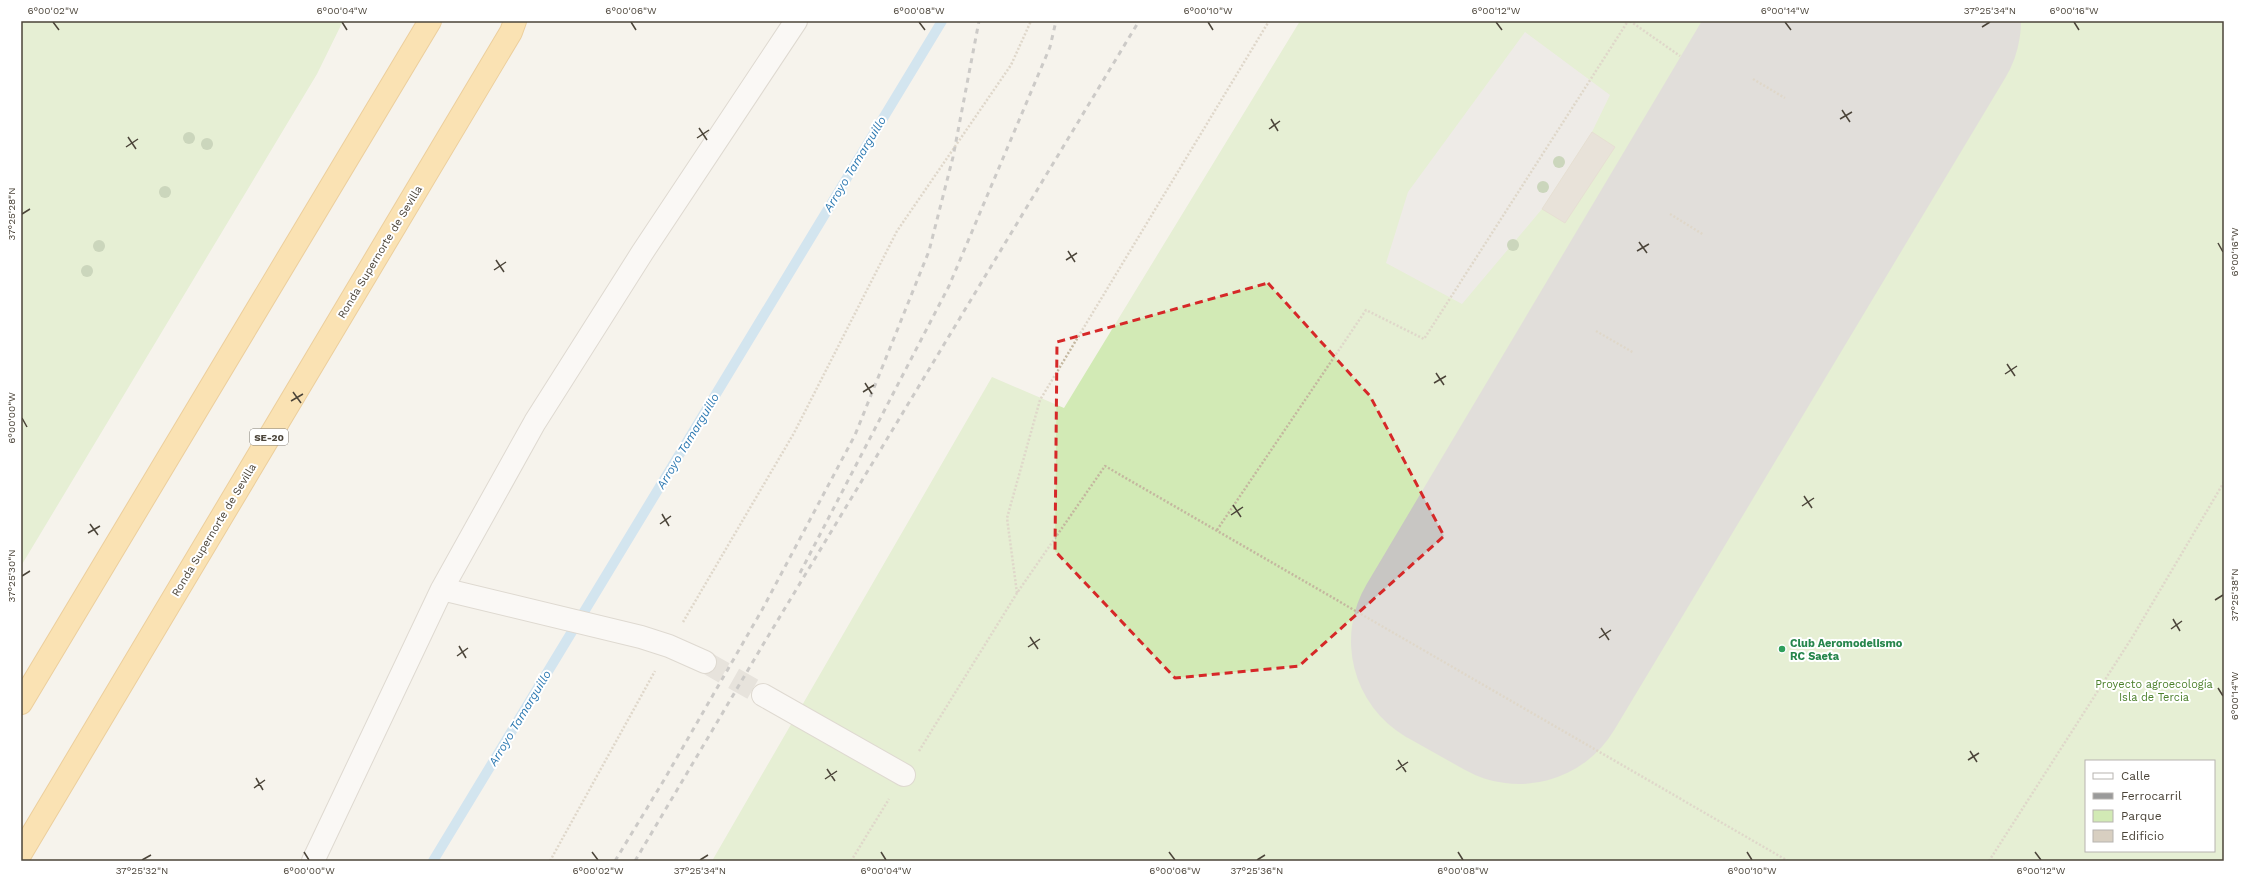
<svg xmlns="http://www.w3.org/2000/svg" width="2245" height="882" font-family="'Work Sans',sans-serif">
<style>
.green{fill:#d2eab5;fill-rule:evenodd}
.parking{fill:#e5e3e0}
.lines{fill:none;stroke-linecap:round;stroke-linejoin:round}
.stream{stroke:#a9d4f2;stroke-width:10}
.runway{stroke:#c8c6c3;stroke-width:222}
.building{fill:#d8cfc1;stroke:#d3c7b4}
.minor-tunnel{stroke:#d4d0c8;stroke-width:22;stroke-dasharray:22 11;stroke-linecap:butt}
.minor-casing{stroke:#c2bbae;stroke-width:24}
.highway-casing{stroke:#e0a43c;stroke-width:24}
.path{stroke:#c4b79f;stroke-width:2.5;stroke-dasharray:2 2;stroke-linecap:butt}
.minor{stroke:#fff;stroke-width:22}
.highway{stroke:#ffcf6e;stroke-width:22}
.rail{stroke:#9a9a9a;stroke-width:3;stroke-dasharray:5 5;stroke-linecap:butt}
.tree{fill:#97b381}
.marked{fill:none;stroke:#d62828;stroke-width:3;stroke-dasharray:8 5;stroke-linejoin:round}
.ticks{fill:none;stroke:#4b4439;stroke-width:1.5}
.leisure-dot{fill:#2e9e5b;stroke:#fff;stroke-width:1.5}
.labels{text-anchor:middle;dominant-baseline:central;stroke-width:4;stroke-linejoin:round;paint-order:stroke}
.shield{fill:#fff;stroke:#817c74;stroke-width:1}
.shield-label{font-size:10px;font-weight:bold;fill:#4b4439}
.street-label{font-size:11px;fill:#4b4439;stroke:#fff}
.leisure-label{font-size:11px;font-weight:bold;fill:#27864d;stroke:#fff;text-anchor:start}
.park-label{font-size:11px;fill:#4a7f2a;stroke:#fff}
.water-label{font-size:12px;font-style:italic;fill:#2e7ab2;stroke:#fff}
.neatline{fill:none;stroke:#4b4439;stroke-width:1.5}
.ticks-label{font-size:10px;text-anchor:middle;fill:#4b4439}
</style>
<rect width="100%" height="100%" fill="#f6f3ec"/>
<path class="green" d="M21,21H343L317,74L21,566Z
M1300,21H2224V861H712L992,377L1064,408ZM2086,761H2214V851H2086Z"/>
<path class="parking" d="M1525,32L1610,95L1592,132L1542,209L1462,304L1386,263L1408,192Z"/>
<g class="lines">
<path class="stream" d="M433,861L942,21"/>
<path class="runway" d="M1831,21L1462,641L1519,673L1910,21"/>
</g>
<path class="building" d="M1592,132L1615,147L1565,223L1542,209Z"/>
<g class="lines">
<path class="minor-tunnel" d="M705,662L763,695"/>
<g class="minor-casing">
<path id="minor" d="M442,589L641,637L669,646L705,662
M763,695L904,775
M313,861L442,589L535,422L642,253L796,21"/>
</g>
<g class="highway-casing">
<path id="highway" d="M21,703L430,21
M21,853L511,32L515,21"/>
</g>
<path class="path" d="M1630,21L1680,56
M1753,79L1785,98
M1670,214L1704,235
M1596,331L1634,353
M1217,530L1366,310L1424,339L1628,21
M1017,593L1007,518L1040,400L1269,21
M683,622L794,433L897,231L1011,65L1031,21
M919,751L1017,593L1105,466L1788,861
M550,861L655,671
M851,861L889,799
M1989,861L2133,636L2224,482"/>
<use href="#minor" class="minor"/>
<use href="#highway" class="highway"/>
<path class="rail" d="M800,573L949,286L1050,47L1056,21
M615,861L664,780L762,610L855,435L929,251L953,157L979,21
M635,861L761,648L1139,21"/>
</g>
<g class="tree">
<circle cx="189" cy="138" r="6"/>
<circle cx="207" cy="144" r="6"/>
<circle cx="1559" cy="162" r="6"/>
<circle cx="1543" cy="187" r="6"/>
<circle cx="165" cy="192" r="6"/>
<circle cx="1513" cy="245" r="6"/>
<circle cx="99" cy="246" r="6"/>
<circle cx="87" cy="271" r="6"/>
</g>
<path d="M0 0H2245V882H0ZM1268,283L1370,396L1444,536L1299,666L1175,678L1055,551L1057,342Z" fill="#f6f3ec" fill-opacity=".55" fill-rule="evenodd"/>
<path class="marked" d="M1268,283L1370,396L1444,536L1299,666L1175,678L1055,551L1057,342Z"/>
<path class="ticks" d="M53,22L59,30M342,22L347,30M631,22L636,30M919,22L925,30M1208,22L1213,30M1496,22L1502,30M1785,22L1791,30M2074,22L2079,30M1982,27L1990,22M1842,110L1850,122M1271,119L1278,131M1840,119L1852,112M699,128L707,140M1269,129L1280,121M128,137L136,149M697,138L709,130M126,147L138,139M22,214L30,209M1639,242L1647,253M2218,243L2223,252M1068,251L1075,262M1637,251L1649,244M496,260L504,272M1066,260L1077,253M494,270L506,262M2007,364L2015,376M1436,373L1444,385M2005,374L2017,366M865,383L872,394M1434,383L1446,376M293,392L301,403M863,392L874,385M291,401L303,394M22,418L27,427M1804,496L1812,508M1233,505L1241,517M1802,506L1814,498M662,514L669,526M1231,515L1243,507M90,524L98,535M660,524L671,516M88,533L100,526M22,576L30,571M2215,600L2223,595M2173,619L2180,631M1601,628L1609,640M2171,629L2182,621M1030,637L1038,649M1599,638L1611,630M459,646L466,658M1028,647L1040,639M457,656L468,648M2218,688L2223,696M1970,751L1977,762M1398,760L1406,772M1968,760L1979,753M827,769L835,781M1396,770L1408,762M256,778L263,790M825,779L837,771M254,788L265,780M304,852L309,860M592,852L598,860M881,852L886,860M1169,852L1175,860M1458,852L1463,860M1747,852L1752,860M2035,852L2041,860M142,860L151,855M700,860L708,855M1257,860L1265,855"/>
<circle class="leisure-dot" cx="1782" cy="649" r="4"/>
<g class="labels">
<rect class="shield" x="250" y="429" width="38" height="16" rx="3"/>
<g class="shield-label">
<text x="269" y="437">SE-20</text>
</g>
<g class="street-label">
<text transform="translate(380 252) rotate(-59)">Ronda Supernorte de Sevilla</text>
<text transform="translate(214 530) rotate(-59)">Ronda Supernorte de Sevilla</text>
</g>
<g class="leisure-label">
<text x="1790" y="643">Club Aeromodelismo<tspan x="1790" dy="13">RC Saeta</tspan></text>
</g>
<g class="park-label">
<text x="2154" y="684">Proyecto agroecología<tspan x="2154" dy="13">Isla de Tercia</tspan></text>
</g>
<g class="water-label">
<text transform="translate(855 164) rotate(-59)">Arroyo Tamarguillo</text>
<text transform="translate(688 441) rotate(-59)">Arroyo Tamarguillo</text>
<text transform="translate(520 718) rotate(-59)">Arroyo Tamarguillo</text>
</g>
</g>
<rect width="2245" height="882" fill="none" stroke="#ffffff" stroke-width="44"/>
<rect x="2085" y="760" width="130" height="92" fill="#ffffff" stroke="#b7b4b0"/>
<rect x="2093" y="773" width="20" height="6" fill="#ffffff" stroke="#b7b4b0"/>
<text x="2121" y="780" font-size="12" fill="#4b4439">Calle</text>
<rect x="2093" y="793" width="20" height="6" fill="#9a9a9a" stroke="#b7b4b0"/>
<text x="2121" y="800" font-size="12" fill="#4b4439">Ferrocarril</text>
<rect x="2093" y="810" width="20" height="12" fill="#d2eab5" stroke="#b7b4b0"/>
<text x="2121" y="820" font-size="12" fill="#4b4439">Parque</text>
<rect x="2093" y="830" width="20" height="12" fill="#d8cfc1" stroke="#b7b4b0"/>
<text x="2121" y="840" font-size="12" fill="#4b4439">Edificio</text>
<rect x="22" y="22" width="2201" height="838" class="neatline"/>
<g class="ticks-label">
<text x="53" y="14">6°00'02"W</text>
<text x="342" y="14">6°00'04"W</text>
<text x="631" y="14">6°00'06"W</text>
<text x="919" y="14">6°00'08"W</text>
<text x="1208" y="14">6°00'10"W</text>
<text x="1496" y="14">6°00'12"W</text>
<text x="1785" y="14">6°00'14"W</text>
<text x="1990" y="14">37°25'34"N</text>
<text x="2074" y="14">6°00'16"W</text>
<text transform="translate(11 214) rotate(-90)" y="4">37°25'28"N</text>
<text transform="translate(2234 252) rotate(-90)" y="4">6°00'16"W</text>
<text transform="translate(11 418) rotate(-90)" y="4">6°00'00"W</text>
<text transform="translate(11 576) rotate(-90)" y="4">37°25'30"N</text>
<text transform="translate(2234 595) rotate(-90)" y="4">37°25'38"N</text>
<text transform="translate(2234 696) rotate(-90)" y="4">6°00'14"W</text>
<text x="142" y="874">37°25'32"N</text>
<text x="309" y="874">6°00'00"W</text>
<text x="598" y="874">6°00'02"W</text>
<text x="700" y="874">37°25'34"N</text>
<text x="886" y="874">6°00'04"W</text>
<text x="1175" y="874">6°00'06"W</text>
<text x="1257" y="874">37°25'36"N</text>
<text x="1463" y="874">6°00'08"W</text>
<text x="1752" y="874">6°00'10"W</text>
<text x="2041" y="874">6°00'12"W</text>
</g>
</svg>
